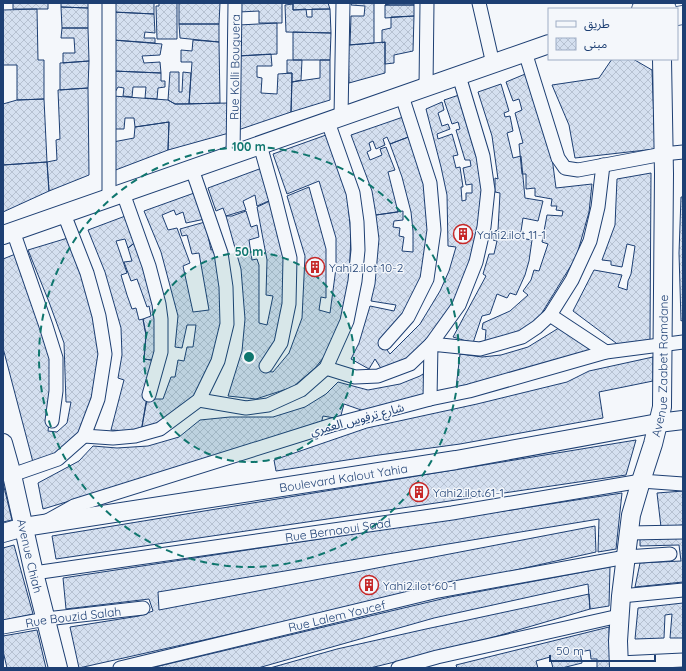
<svg xmlns="http://www.w3.org/2000/svg" width="686" height="671" font-family="Quicksand,'Noto Sans Arabic',sans-serif">
<style>
.building{fill:url(#building-cross-hatch);stroke:#1d3f73}
.lines{fill:none;stroke-linecap:round;stroke-linejoin:round}
.street-casing{stroke:#1d3f73;stroke-width:15}
.secondary-casing{stroke:#1d3f73;stroke-width:20}
.street{stroke:#f4f7fb;stroke-width:13}
.secondary{stroke:#f4f7fb;stroke-width:18}
.ring{fill:none;stroke:#0f766e;stroke-width:2;stroke-dasharray:7 5}
.labels{text-anchor:middle;dominant-baseline:central;stroke-width:3;stroke-linejoin:round;paint-order:stroke}
.street-label{font-size:12px;fill:#1d3f73;stroke:#f4f7fb}
.poi-label{font-size:12px;fill:#1d3f73;stroke:#f4f7fb;text-anchor:start}
.centre{fill:#0f766e;stroke:#f4f7fb;stroke-width:2}
.ring-label{font-size:12px;text-anchor:middle;font-weight:bold;fill:#0f766e;stroke:#f4f7fb;stroke-width:3;stroke-linejoin:round;paint-order:stroke}
</style>
<defs>
<pattern id="building-cross-hatch" width="8" height="8" patternUnits="userSpaceOnUse"><rect width="8" height="8" fill="#d5e0f0"/><path d="M0 0l8 8M0 8l8-8" fill="none" stroke="#b6c1d1"/></pattern>
</defs>
<rect width="100%" height="100%" fill="#f4f7fb"/>
<path class="building" d="M13,3H48V9H13Z
M61,3H88V8L61,7Z
M113,3H154V14L113,12Z
M159,3H177V39H157L156,6H159Z
M179,3H220L219,24H179Z
M239,3H282V23H259V11L239,12Z
M293,3H328L330,9L293,10Z
M352,3H374V43L350,45L351,16H364L365,6L351,5Z
M392,3H414V5H385Z
M293,4V10L306,9L307,17H312V9H330L331,33L286,32L285,5Z
M385,5H414V16L385,18Z
M61,7L88,8V28H62Z
M37,9L38,60H44V99L17,100V65H3V10Z
M113,12L154,14L155,33L145,32L144,38H155V43L113,40Z
M414,16L413,51L394,55V63L385,64V42L382,43V30L391,28V17Z
M277,23V54L238,56L239,25Z
M179,24H219V42L180,38Z
M62,28H88L89,61L63,63V53H75L74,38H61Z
M293,32L331,33L330,60H293Z
M113,40L162,44L160,55L142,56L144,63L160,62L161,73L113,71Z
M193,40L219,42L220,103L189,104L192,62H181V50L192,51Z
M385,42V73L349,83L348,45Z
M271,54L272,66H257V77L262,78L261,93L277,94L278,74L292,73L291,112L238,130V56Z
M612,59H633L652,70L655,149L575,158L569,125L552,85L599,78Z
M287,60H302L301,80L292,82V73H287Z
M320,60H330V100L291,112L292,82L320,78Z
M89,61L88,88L60,90V63Z
M113,71L161,73V81H165V87L158,88L157,99L145,98L146,87H133L132,97L123,96L124,88L118,87L113,96Z
M170,72H179V92H182L183,72L191,73L189,104H175L168,100Z
M530,72L549,135L556,188L592,184L589,212L578,251L575,259L540,316L528,328L499,340L485,342L486,330L482,329L483,323L510,311L528,295L523,291L531,280L534,270L539,271L548,244L542,242L547,215L562,216L563,211L556,210L557,206H551L552,199L535,196V188L526,189V174H522L519,144L523,143L515,113L522,110L519,99L513,101L506,82Z
M501,84L509,111L504,113L505,117L510,116L513,131L507,133L513,158L521,156L525,198L543,201L538,221L523,218L520,238L532,240L529,261L525,275L516,295L510,293L507,298L497,294L490,314L482,316L473,343L453,337L486,276L483,274L489,254H494L497,241L493,240L495,231L498,230L500,193L495,192V178L498,179L492,136L478,92Z
M88,88L89,175L49,191L47,162L57,160L56,140L60,139L58,90Z
M462,94L484,186L477,246L451,312L413,357L382,370L375,359L369,369L351,359L359,343L370,306L394,311L396,305L371,301L375,284L379,239L376,215L403,211V220L394,221L393,227L400,228L399,236L404,237L402,251L413,252V231L411,212L402,177L390,144L411,136L420,162L429,207L425,270L399,325L384,346L390,354L420,324L440,291L449,271L456,247L448,246L447,195L441,167L426,109L442,102L444,110L438,113L442,126L448,124L450,129L437,134L438,139L452,134L458,155L453,156L456,168L460,167L463,187H461L462,201L466,200V193H472V184L466,185L463,168L471,166L470,160H465L456,130L460,129L458,122L452,124L444,100Z
M113,96L168,100L175,104L229,103V133L168,150L169,122L135,127L134,118H125L124,129H113Z
M44,99L47,162L3,165V104L17,100Z
M406,116L411,136L390,144L387,137L383,139L385,145L376,149L373,141L369,143L371,150L367,152L370,160L382,155L380,149L386,147L395,170L388,172L398,212L376,215L372,191L351,135Z
M169,122L168,150L113,171V142L134,138L135,127Z
M326,135L347,194L351,234L349,281L342,320L324,357L315,368L293,387L256,399L228,396L242,351L245,319L241,269L226,216H232L246,211L251,227L257,225L259,237L249,240L252,260L257,259L259,265V323L267,325L273,296L266,295L267,260L257,207L270,201L286,259L284,304L276,339L262,362L260,368L263,371L273,372L289,353L302,318L305,256L287,196L309,187L326,249V298L321,297L319,310L330,313L336,268V238L319,181L287,194L273,154Z
M47,162L49,191L3,212V165Z
M262,168L271,200L257,206L255,195L243,201L246,210L226,216L223,208L216,211L208,188Z
M651,173L650,340L620,346L573,311L594,270L622,275L618,287L627,290L628,281L631,274L635,246L627,244L622,267L611,265V261L602,260L615,225L617,179Z
M197,192L205,219L186,223L183,212L176,215L174,210L162,215L168,230L177,228L190,263L183,266L193,312L209,310L199,253L192,254L187,235L182,236L180,229L205,222L211,250L215,249L226,328L197,394L167,419L144,428L141,432L146,402L153,399H163L171,377H175L178,360L184,361L187,347H193L196,325H187L182,348L175,347L178,316L161,252L144,211Z
M681,197H683V320L681,321L679,253Z
M128,215L137,241L128,248L125,239L116,241L127,273L121,275L127,295L132,309L136,308L139,320L143,319L146,335L144,359L158,361L146,405L141,432L111,430L124,380L118,378L122,355L121,328L105,272L88,230Z
M71,237L81,264L100,351L97,394L77,437L58,454L34,466L3,348V259L18,253L49,348L53,386L48,431L57,432L67,423L71,402H66L64,343L49,302L28,250Z
M137,241L158,328V361L144,359L146,335L143,319L151,316L149,306L147,307L137,279L131,281L124,262L132,261L128,248Z
M562,326L599,350L456,388L460,354L482,357L501,355L528,347Z
M653,357V381L599,392L603,418L460,444L379,455L276,471L274,460L367,428L477,404L567,382L589,371Z
M423,374L426,397L364,411L344,404L340,419L323,416L321,424L278,438L43,509L38,483L79,461L93,446L117,448L148,446L179,437L200,420L230,417H273L305,407L326,394L338,382L368,390L400,384L420,376Z
M636,440L626,475L56,559L52,536Z
M3,483L12,520L3,522Z
M683,491V525L661,527L657,493Z
M622,493L616,549L598,552L599,519L158,592L159,610L595,526L596,552L79,668L70,627L139,616L153,611L149,599L66,609L63,578Z
M640,537L683,538V582L635,587L640,563L681,561L679,545L640,546Z
M14,545L33,614L3,620V548Z
M610,567L609,606L590,609L588,584L434,618L258,668H151L450,597Z
M589,594L590,609L477,642L370,668H270L337,649L426,629Z
M683,603V638H670L672,614L665,615L664,638L635,639L638,608Z
M609,627L610,668H597V659H591L590,650L580,652L582,663L562,668H553L550,657L536,661L538,668H457L456,665Z
M37,630L46,668H7L3,651V636Z"/>
<g class="lines">
<g class="street-casing">
<g id="street">
<path d="M109,3V198"/>
<path d="M479,3L493,64"/>
<path d="M525,52L558,158L565,168L578,170L663,154L683,152"/>
<path d="M426,87L427,3"/>
<path d="M341,117L343,3"/>
<path d="M260,145L275,198L290,258L289,304L281,343L266,366"/>
<path id="s1" d="M233,155L235,3"/>
<path d="M123,193L149,266L159,304L161,319V352L149,395"/>
<path d="M13,231L46,326L56,358V391L52,421"/>
<path d="M550,315L606,352"/>
<path d="M385,343L408,317L427,279L434,230L430,183L402,96"/>
<path d="M326,368L355,377L378,376L410,364L431,344L459,305L476,262L484,227L488,190L483,156L459,76"/>
<path d="M430,399L431,344L480,349L522,337L537,327L550,315L572,280L590,241L598,207L603,165"/>
<path d="M199,400L246,408L268,405L301,390L326,368L347,321L355,281L358,250L357,222L353,193L328,122"/>
<path d="M84,436L113,438L135,436L160,429L199,400L218,361L227,324L226,287L221,253L192,169"/>
<path d="M12,475L58,459L84,436L98,399L105,354L99,316L87,273L64,214"/>
<path d="M47,521L74,506L332,425L430,399L469,391L606,352L683,342"/>
<path d="M629,533L683,532"/>
<path id="s2" d="M34,573L452,513L641,481L683,484"/>
<path d="M621,596L683,590"/>
<path id="s3" d="M3,627L46,619L143,608"/>
<path d="M619,663L683,660"/>
<path id="s4" d="M120,668L438,591L626,557L670,554"/>
<path d="M398,668L437,657L619,616"/>
</g>
</g>
<g class="secondary-casing">
<g id="secondary">
<path d="M657,3L661,4L667,9"/>
<path d="M641,9L646,5L651,3"/>
<path d="M677,16L683,15"/>
<path d="M3,235L549,44"/>
<path id="s5" d="M3,443L12,475L34,573L58,668"/>
<path id="s6" d="M3,533L24,527L456,460L658,423L683,420"/>
<path id="s7" d="M619,668L618,641L621,596L631,515L641,481L653,444L662,407L664,174L662,59"/>
</g>
</g>
<use href="#street" class="street"/>
<use href="#secondary" class="secondary"/>
</g>
<circle cx="249" cy="357" r="105" fill="#0f766e" fill-opacity=".12"/>
<g class="ring">
<circle cx="249" cy="357" r="105"/>
<circle cx="249" cy="357" r="210"/>
</g>
<defs>
<g id="building-ring" transform="scale(1)"><circle r="9.5" fill="#f4f7fb" stroke="#c62828" stroke-width="1.5"/><path d="M-4-6H4V6H1V3H-1V6H-4ZM-2.5-4.3h1.7v1.8h-1.7ZM.8-4.3h1.7v1.8H.8ZM-2.5-1h1.7V.8h-1.7ZM.8-1h1.7V.8H.8Z" fill="#c62828"/></g>
</defs>
<g fill-rule="evenodd">
<use href="#building-ring" x="463" y="234"/>
<use href="#building-ring" x="315" y="267"/>
<use href="#building-ring" x="419" y="492"/>
<use href="#building-ring" x="369" y="585"/>
</g>
<g class="labels">
<g class="street-label">
<text stroke="none"><textPath href="#s1" startOffset="88">Rue Kolli Bouguera</textPath></text>
<text stroke="none"><textPath href="#s7" startOffset="307">Avenue Zaabet Ramdane</textPath></text>
<text transform="translate(357 419) rotate(-15)">شارع ترفوس العمري</text>
<text stroke="none"><textPath href="#s6" startOffset="345">Boulevard Kalout Yahia</textPath></text>
<text stroke="none"><textPath href="#s2" startOffset="307">Rue Bernaoui Saâd</textPath></text>
<text stroke="none"><textPath href="#s5" startOffset="116">Avenue Chiah</textPath></text>
<text stroke="none"><textPath href="#s4" startOffset="223">Rue Lalem Youcef</textPath></text>
<text stroke="none"><textPath href="#s3" startOffset="71">Rue Bouzid Salah</textPath></text>
</g>
<g class="poi-label">
<text x="477" y="234">Yahi2.ilot 11-1</text>
<text x="329" y="267">Yahi2.ilot 10-2</text>
<text x="433" y="492">Yahi2.ilot 61-1</text>
<text x="383" y="585">Yahi2.ilot 60-1</text>
</g>
</g>
<circle cx="249" cy="357" r="6" class="centre"/>
<g class="ring-label">
<text x="249" y="151">100 m</text>
<text x="249" y="256">50 m</text>
</g>
<rect width="686" height="671" fill="none" stroke="#1d3f73" stroke-width="8"/>
<rect x="548" y="8" width="130" height="52" fill="#f4f7fb" stroke="#9eadc5"/>
<rect x="556" y="21" width="20" height="6" fill="#f4f7fb" stroke="#9eadc5"/>
<text x="584" y="28" font-size="12" fill="#1d3f73">طريق</text>
<rect x="556" y="38" width="20" height="12" fill="url(#building-cross-hatch)" stroke="#9eadc5"/>
<text x="584" y="48" font-size="12" fill="#1d3f73">مبنى</text>
<path d="M550 655v6h105v-6" fill="none" stroke="#1d3f73" stroke-width="2"/>
<text x="556" y="655" font-size="12" fill="#1d3f73" stroke="#f4f7fb" stroke-width="3" paint-order="stroke">50 m</text>
</svg>
